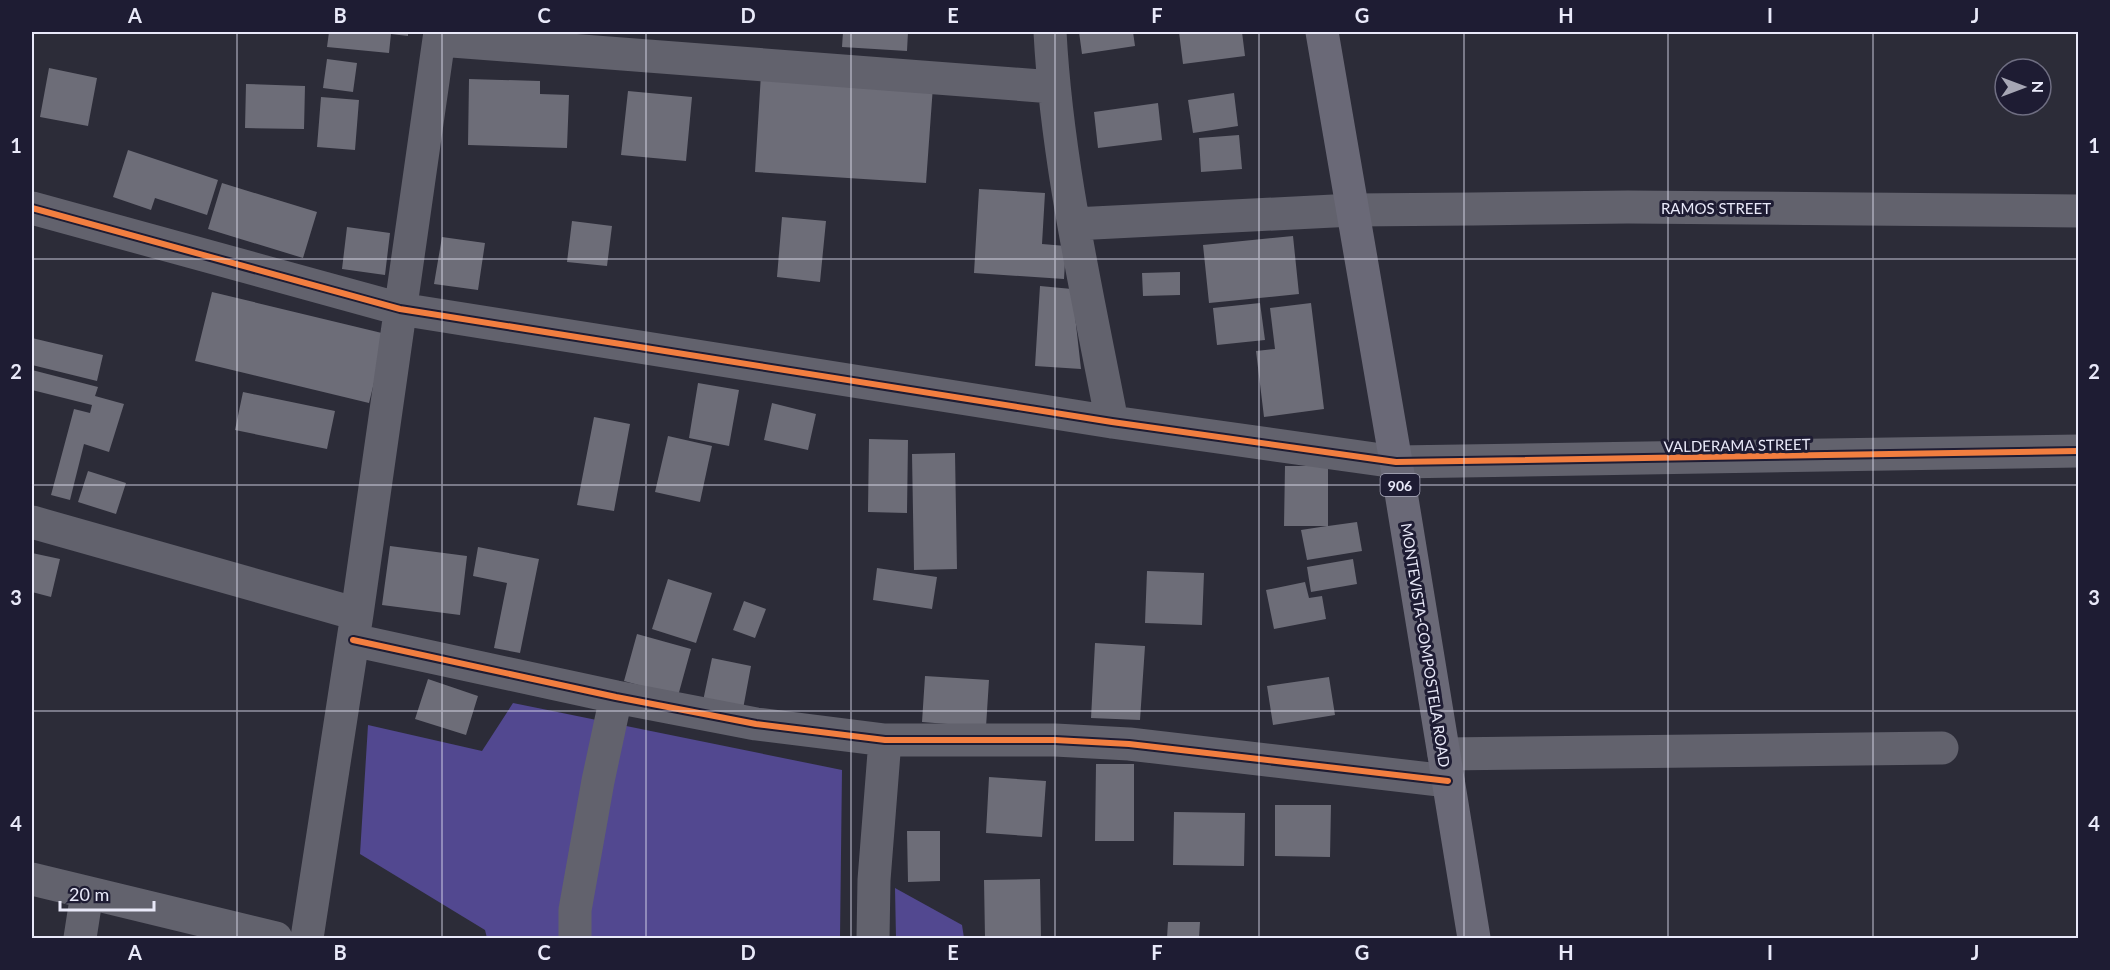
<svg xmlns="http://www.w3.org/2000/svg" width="2110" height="970" font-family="Lato,sans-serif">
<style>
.forest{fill:#524890}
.building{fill:#6d6d78}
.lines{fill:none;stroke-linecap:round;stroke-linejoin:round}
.minor{stroke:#62626d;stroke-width:33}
.tertiary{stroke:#62626d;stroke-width:33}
.primary{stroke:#6a6977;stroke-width:33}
.cycleway-casing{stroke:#1e1c33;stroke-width:10}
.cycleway{stroke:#f27e40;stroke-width:6}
.grid{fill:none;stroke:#e9e9f9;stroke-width:1.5;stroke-opacity:0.55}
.labels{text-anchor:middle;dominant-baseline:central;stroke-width:6;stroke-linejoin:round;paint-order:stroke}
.shield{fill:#1e1c33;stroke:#acacbe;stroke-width:1.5}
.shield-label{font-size:14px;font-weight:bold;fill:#e9e9f9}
.street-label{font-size:15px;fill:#e9e9f9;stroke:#1e1c33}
.neatline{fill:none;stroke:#e9e9f9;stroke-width:2}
.grid-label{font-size:20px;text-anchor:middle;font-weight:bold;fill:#e9e9f9}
</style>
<rect width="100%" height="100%" fill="#2c2c38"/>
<path class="forest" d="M513,703L842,770L840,938H487L485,930L360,854L368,725L482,751Z
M895,888L962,925L964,938H896Z"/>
<path class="building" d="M329,32H408V36L391,34L389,53L327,47Z
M843,32H908L907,51L842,47Z
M1079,32H1133L1135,46L1082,54Z
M1179,32H1242L1245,56L1183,64Z
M327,59L357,63L353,92L323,88Z
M49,68L97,78L88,126L40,117Z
M761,74L933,86L926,183L755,172Z
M469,79L540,81V94L569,95L567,148L468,145Z
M246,84L305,86L304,129L245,128Z
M628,91L692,97L686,161L621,155Z
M1234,93L1238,126L1193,133L1188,100Z
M321,97L359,100L355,150L317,147Z
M1158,103L1162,140L1098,148L1094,112Z
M1239,135L1242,169L1201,172L1199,138Z
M128,150L218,180L207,215L155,198L151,210L113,197Z
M222,183L317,212L303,258L208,229Z
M979,189L1045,193L1042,244L1066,246L1064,279L974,273Z
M782,217L826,221L820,282L777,277Z
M572,221L612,226L607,266L567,262Z
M347,227L390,233L385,275L342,269Z
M1293,236L1299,294L1209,303L1203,245Z
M442,237L485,243L478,290L434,284Z
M1180,272V295L1143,296L1142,273Z
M1040,286L1072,289L1081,369L1035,366Z
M212,292L386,334L369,403L195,361Z
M1260,303L1265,340L1217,345L1213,308Z
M1311,303L1324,409L1264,417L1256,351L1275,349L1270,308Z
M32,338L103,355L97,381L32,365Z
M32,370L98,387L95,396L124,404L109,452L84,444L70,500L51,495L74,409L90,413L92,405L32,390Z
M698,383L739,390L729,446L689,438Z
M243,392L335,411L327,449L235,430Z
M772,403L816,414L808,450L764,440Z
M594,417L630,424L614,511L577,505Z
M668,436L712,446L700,502L655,492Z
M869,439L908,440L907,513L868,512Z
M955,453L957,569L914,570L912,454Z
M1285,466H1328V526L1357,522L1362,551L1307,560L1301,530L1327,526H1284Z
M88,471L126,483L116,514L78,502Z
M390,546L467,556L460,615L382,605Z
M478,547L539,559L520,653L494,648L507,583L473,576Z
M32,553L60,559L51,597L32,592Z
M1353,559L1357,584L1311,592L1307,567Z
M877,568L937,577L932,609L873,600Z
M1147,571L1204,573L1202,625L1145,623Z
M668,579L712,593L696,643L652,629Z
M1305,582L1309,598L1322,596L1326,619L1274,629L1266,590Z
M744,601L766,609L755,638L733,630Z
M637,634L691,649L678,696L624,681Z
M1095,643L1145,646L1140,720L1091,718Z
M712,658L751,666L743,709L703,701Z
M925,676L989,680L986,727L922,722Z
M1329,677L1335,715L1273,725L1267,686Z
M428,679L478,696L466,735L415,719Z
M1096,764H1134V841H1095Z
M989,777L1046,781L1042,837L986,833Z
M1275,805H1331L1330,857L1275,856Z
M1174,812L1245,813L1244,866L1173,865Z
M907,831H940V881L908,882Z
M1040,879L1041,937L985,938L984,880Z
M1168,922H1200L1199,938H1167Z"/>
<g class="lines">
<path class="minor" d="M1050,32C1057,163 1087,292 1112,422
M439,40L1053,87
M32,208L400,309L1112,422L1396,462
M1074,224L1353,210L1473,209L1628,207L2078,211
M32,522L357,614
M353,640L616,697L756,724L885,740H1055L1129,744L1448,781
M1444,754L1942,748
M32,879L276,938
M80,938L87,893
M307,938L357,614L440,32
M575,938V910L598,781L616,697
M873,938L874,880L885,740"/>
<path class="tertiary" d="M1396,462L2078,451"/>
<path class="primary" d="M1322,32L1396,462L1474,938"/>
<g class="cycleway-casing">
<path id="cycleway" d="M32,208L400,309L1112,422L1396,462L2078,451
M353,640L616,697L756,724L885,740H1055L1129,744L1448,781"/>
</g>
<use href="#cycleway" class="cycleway"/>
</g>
<path class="grid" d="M237,32V938M442,32V938M646,32V938M851,32V938M1055,32V938M1259,32V938M1464,32V938M1668,32V938M1873,32V938M32,259H2078M32,485H2078M32,711H2078"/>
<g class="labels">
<rect class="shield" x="1380.5" y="474" width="39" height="22" rx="4.5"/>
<g class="shield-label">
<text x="1400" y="485">906</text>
</g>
<g class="street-label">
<text x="1716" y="208">RAMOS STREET</text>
<text transform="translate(1737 445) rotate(-1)">VALDERAMA STREET</text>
<text transform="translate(1426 645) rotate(81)">MONTEVISTA-COMPOSTELA ROAD</text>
</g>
</g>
<rect width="2110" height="970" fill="none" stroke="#1e1c33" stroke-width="66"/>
<g transform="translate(2023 87) rotate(90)"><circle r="28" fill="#1e1c33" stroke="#6f6e82" stroke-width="1.5"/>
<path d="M0-4.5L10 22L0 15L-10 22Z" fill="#a7a7b5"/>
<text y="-9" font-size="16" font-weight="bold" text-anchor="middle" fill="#e9e9f9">N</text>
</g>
<path d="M60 901v9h94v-9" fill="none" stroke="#e9e9f9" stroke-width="3"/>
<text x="69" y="901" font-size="18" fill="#e9e9f9" stroke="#1e1c33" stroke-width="4.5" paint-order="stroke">20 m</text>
<rect x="33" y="33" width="2044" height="904" class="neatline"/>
<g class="grid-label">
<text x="135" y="23">A</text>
<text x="340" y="23">B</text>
<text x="544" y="23">C</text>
<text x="748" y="23">D</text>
<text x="953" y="23">E</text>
<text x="1157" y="23">F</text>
<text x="1362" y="23">G</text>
<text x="1566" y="23">H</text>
<text x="1770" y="23">I</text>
<text x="1975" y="23">J</text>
<text x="16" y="153">1</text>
<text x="2094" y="153">1</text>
<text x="16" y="379">2</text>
<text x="2094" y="379">2</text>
<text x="16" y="605">3</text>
<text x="2094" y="605">3</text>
<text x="16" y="831">4</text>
<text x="2094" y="831">4</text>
<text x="135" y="960">A</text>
<text x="340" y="960">B</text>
<text x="544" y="960">C</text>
<text x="748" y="960">D</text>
<text x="953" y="960">E</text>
<text x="1157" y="960">F</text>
<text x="1362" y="960">G</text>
<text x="1566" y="960">H</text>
<text x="1770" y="960">I</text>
<text x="1975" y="960">J</text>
</g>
</svg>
